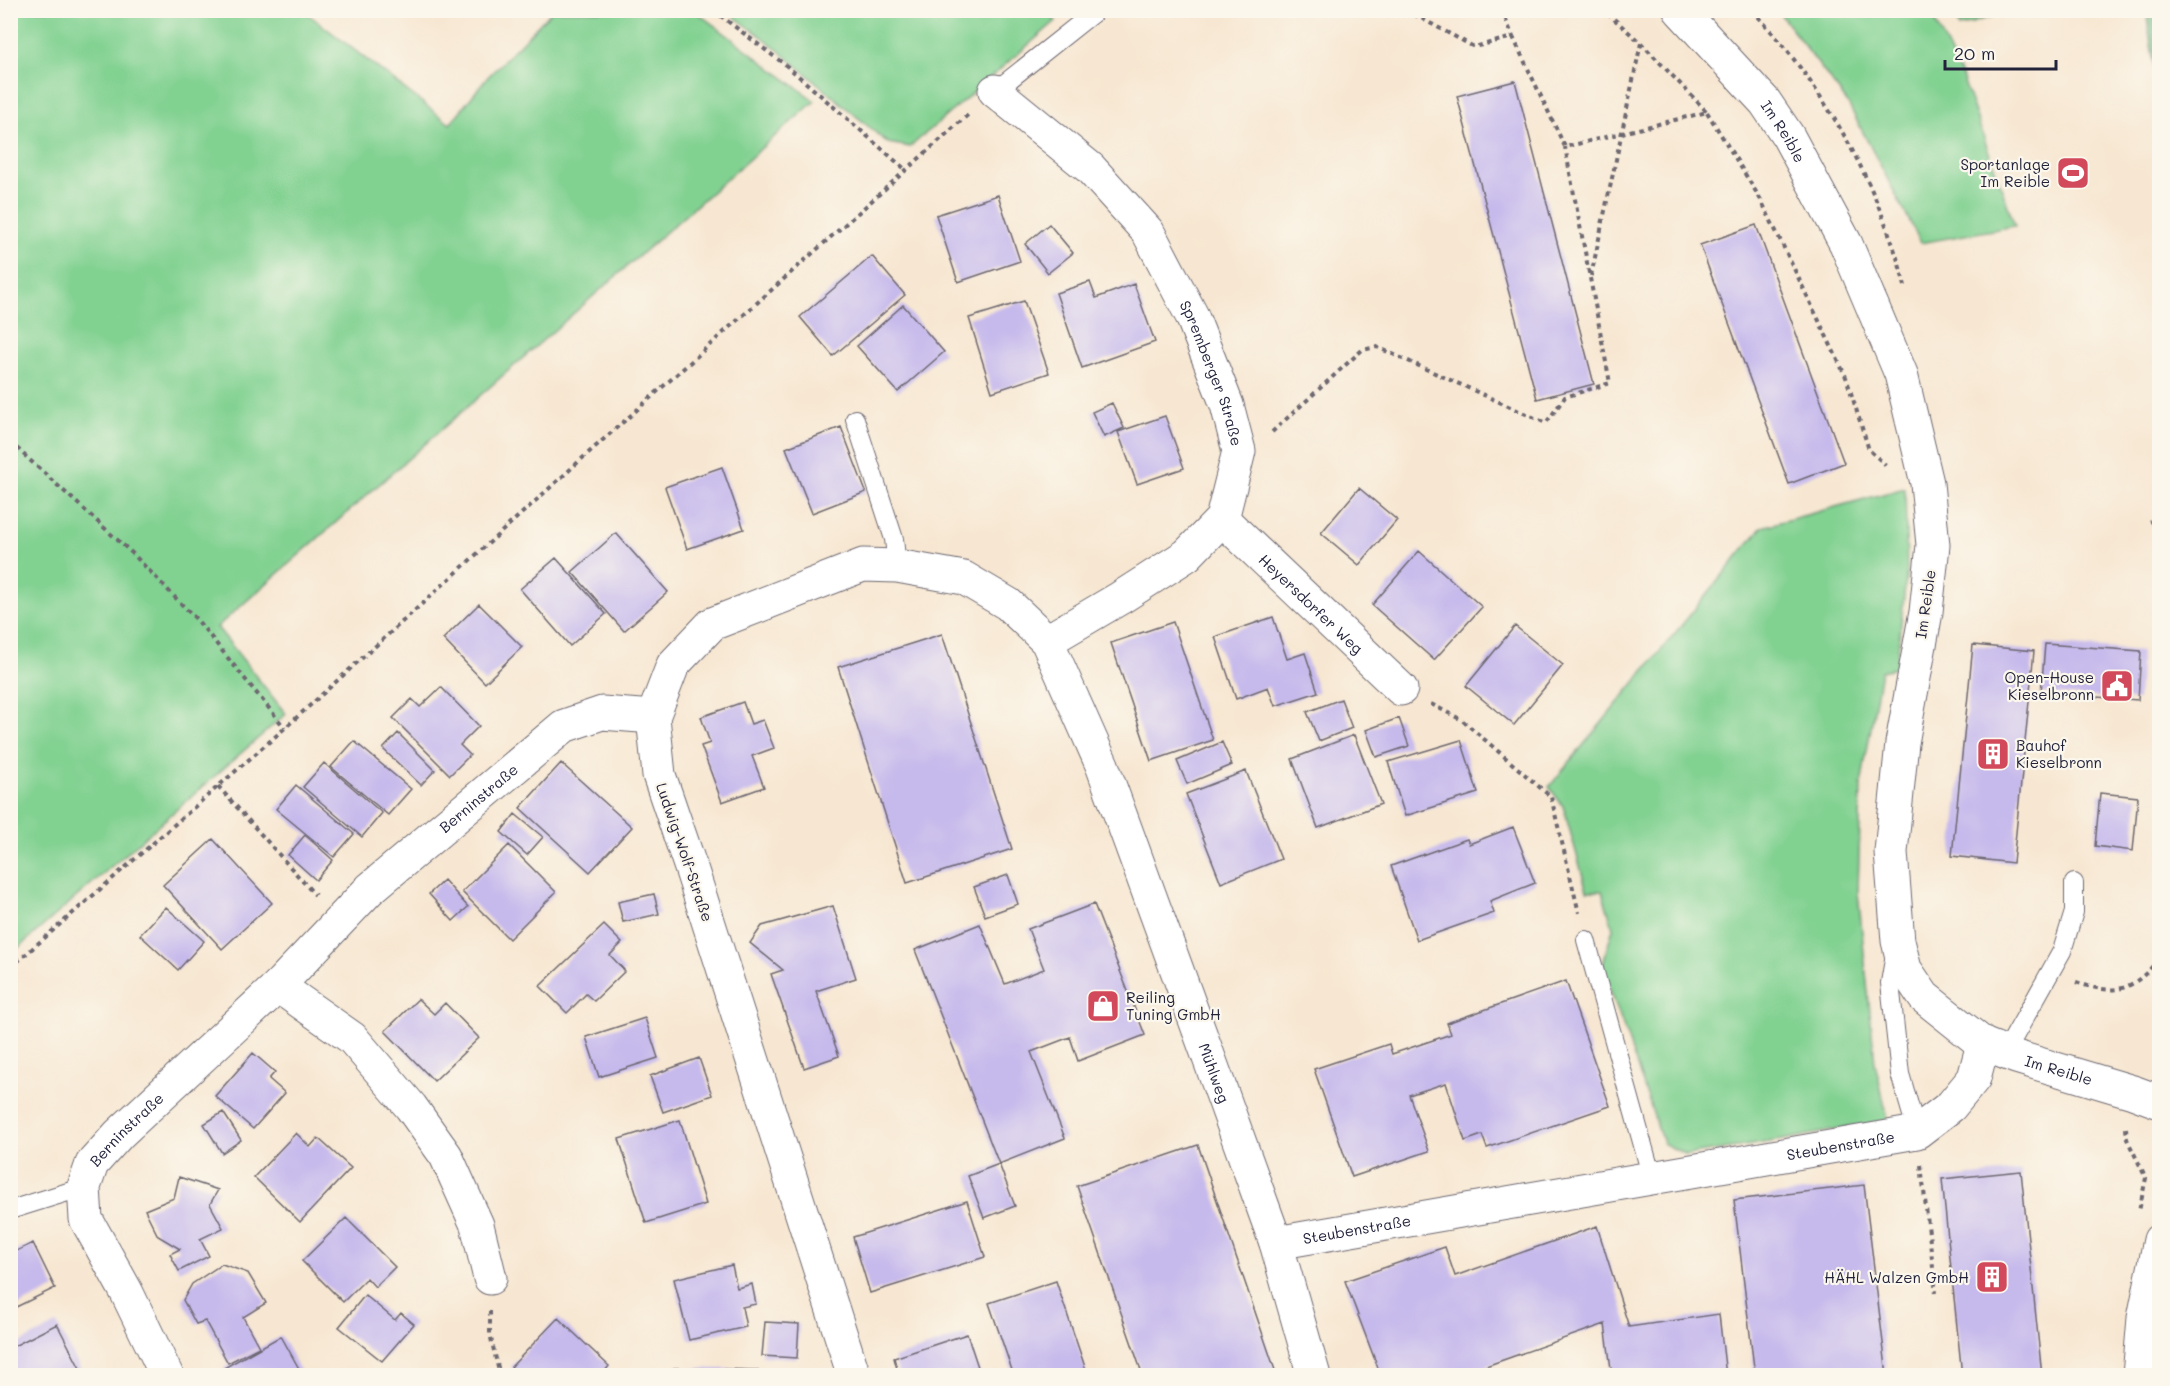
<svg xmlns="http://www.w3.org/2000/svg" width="2170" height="1386" font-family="Mali,sans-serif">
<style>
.green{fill:#81d191;stroke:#527a66;stroke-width:1.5}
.forest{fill:#68b37b;stroke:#456a5b;stroke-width:1.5}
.building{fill:#c6b9ec}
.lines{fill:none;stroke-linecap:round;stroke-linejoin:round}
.lane-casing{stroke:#6d6770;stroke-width:20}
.street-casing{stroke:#6d6770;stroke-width:35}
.path{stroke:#6d6770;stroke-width:4;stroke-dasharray:4.5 4.5;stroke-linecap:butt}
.lane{stroke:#fff;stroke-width:18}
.street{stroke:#fff;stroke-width:33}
.labels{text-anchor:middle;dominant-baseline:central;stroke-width:4.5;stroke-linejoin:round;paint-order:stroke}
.street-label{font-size:15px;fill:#22223b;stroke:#fbf7ec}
.poi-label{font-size:15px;fill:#22223b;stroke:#fbf7ec;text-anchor:end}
</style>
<rect width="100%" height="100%" fill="#fbf7ec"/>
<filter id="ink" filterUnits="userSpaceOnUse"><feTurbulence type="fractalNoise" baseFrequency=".0167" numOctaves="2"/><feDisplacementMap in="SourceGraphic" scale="12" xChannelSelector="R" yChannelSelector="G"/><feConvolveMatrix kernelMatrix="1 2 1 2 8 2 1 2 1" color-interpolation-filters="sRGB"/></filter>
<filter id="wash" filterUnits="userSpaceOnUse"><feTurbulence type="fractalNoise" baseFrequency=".008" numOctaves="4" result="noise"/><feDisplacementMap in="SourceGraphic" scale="24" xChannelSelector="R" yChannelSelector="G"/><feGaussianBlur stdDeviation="1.35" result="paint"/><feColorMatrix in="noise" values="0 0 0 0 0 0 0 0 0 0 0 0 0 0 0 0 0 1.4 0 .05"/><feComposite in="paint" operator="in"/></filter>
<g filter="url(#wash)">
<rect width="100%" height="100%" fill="#f7e7d2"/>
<path class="green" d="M11,10L304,11L450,124L485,80L552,11H695L815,101L217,627L286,714L18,948H10Z
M1044,10L1056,21L910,147L888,143L765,39L726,11Z
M1778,11H1930L1963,79L2015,226L1921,243L1847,102Z
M1951,11H2009L1959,27Z
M1905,488L1907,569L1896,668L1881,671L1861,785L1858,892L1875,1063L1888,1120L1783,1140L1686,1155L1663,1143L1622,1022L1602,967L1613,928L1602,891H1587L1563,806L1549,787L1762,527Z"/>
<path class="forest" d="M2146,11H2159V99Z"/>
<g id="blocks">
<path class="building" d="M1515,81L1594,384L1537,399L1457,96Z
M998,195L1020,261L958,282L936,215Z
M1049,224L1073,253L1048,273L1025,244Z
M1756,225L1844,463L1789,484L1700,245Z
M872,256L905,295L833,356L800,317Z
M1090,282L1096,298L1134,284L1155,342L1082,368L1056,293Z
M1024,301L1049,373L992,392L969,318Z
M903,305L944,352L898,392L857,346Z
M1112,403L1124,428L1104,437L1092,412Z
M1165,416L1184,468L1137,484L1118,432Z
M841,427L866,492L812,513L786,448Z
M722,467L744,529L687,549L665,487Z
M1359,488L1397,520L1359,565L1321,533Z
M616,533L668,592L624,631L572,572Z
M1419,551L1482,607L1434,660L1372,605Z
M556,558L606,614L570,646L520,589Z
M479,604L522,647L485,683L443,639Z
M1273,617L1287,659L1305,653L1318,692L1275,706L1268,687L1236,699L1215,637Z
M1173,622L1213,740L1151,761L1111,643Z
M1515,626L1563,665L1514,725L1466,686Z
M942,634L1012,849L907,883L838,667Z
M2045,644L2141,651L2138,700L2041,693Z
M1973,645L2034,651L2013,863L1952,856Z
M441,687L479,726L460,745L470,755L450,775L393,718L412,699L420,707Z
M1341,699L1352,728L1319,741L1307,712Z
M743,702L751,724L763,720L774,748L752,756L764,787L722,802L701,746L710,743L701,717Z
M1399,718L1409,746L1376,757L1366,730Z
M398,733L435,770L421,785L383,749Z
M1354,735L1381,804L1318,828L1292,759Z
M1461,740L1478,793L1405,816L1388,762Z
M354,741L411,789L388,815L331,767Z
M1222,742L1232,765L1187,784L1177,761Z
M324,763L382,813L362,837L303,787Z
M561,763L632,827L590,872L520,808Z
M1246,771L1281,859L1221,883L1186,794Z
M296,785L354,834L334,857L276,809Z
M2100,793L2138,797L2133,851L2095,846Z
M515,814L543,837L527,855L501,832Z
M1513,827L1535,883L1490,901L1494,913L1417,940L1391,866L1467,839L1469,844Z
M305,835L333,860L316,880L288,855Z
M213,839L272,903L222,949L163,885Z
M509,845L556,892L509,939L462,892Z
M1008,875L1018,904L985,916L974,887Z
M444,880L468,907L453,921L429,894Z
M654,894L659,914L623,922L618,902Z
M1094,904L1145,1035L1078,1061L1070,1037L1031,1052L1065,1138L999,1164L915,950L980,924L1005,984L1044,969L1028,929Z
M833,906L856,978L816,991L839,1056L804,1068L771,974L783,970L750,943L762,926Z
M166,907L204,941L178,970L140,935Z
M604,925L622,943L610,955L625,971L594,1001L586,994L567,1013L540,986Z
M1566,981L1610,1106L1487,1148L1482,1135L1465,1141L1446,1083L1409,1095L1429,1151L1352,1177L1314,1069L1389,1044L1392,1054L1451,1034L1447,1023Z
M418,999L434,1014L445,1003L479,1038L434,1081L385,1031Z
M645,1018L658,1058L599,1077L586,1037Z
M253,1053L275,1072L269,1079L285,1093L253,1129L215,1096Z
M699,1058L712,1095L663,1112L650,1076Z
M223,1112L241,1140L222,1153L204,1124Z
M680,1120L706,1204L646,1223L619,1139Z
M296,1133L310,1147L318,1138L351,1168L300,1222L254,1177Z
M1198,1145L1277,1376H1143L1077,1186Z
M999,1164L1015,1206L984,1218L968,1176Z
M2021,1171L2042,1376H1962L1942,1179Z
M179,1177L218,1190L210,1204L223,1228L200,1239L209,1256L179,1271L170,1254L180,1249L158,1236L145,1210L174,1198Z
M1864,1185L1887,1376H1755L1734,1200Z
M967,1201L985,1257L870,1293L853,1237Z
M346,1218L395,1267L375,1287L367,1278L343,1302L302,1261Z
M1597,1226L1629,1327L1719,1314L1726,1376H1612L1605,1324L1486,1366L1489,1376H1381L1345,1281L1445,1247L1455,1276Z
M33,1243L55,1288L10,1310V1254Z
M222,1264L248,1273L266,1303L243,1317L259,1347L228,1363L205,1321L196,1324L183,1300L192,1284Z
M732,1265L737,1288L752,1284L756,1304L742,1307L746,1327L689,1340L674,1279Z
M1056,1281L1088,1376H1014L989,1303Z
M365,1295L395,1320L401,1313L414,1324L382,1361L339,1327Z
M558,1318L609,1366L601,1376H520L511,1367Z
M765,1322L799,1324L797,1358L762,1356Z
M57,1324L84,1376H10V1348Z
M967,1334L981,1376H899L894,1358Z
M281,1336L303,1376H228L224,1368Z
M674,1368L758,1370V1376H674Z"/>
</g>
</g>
<g filter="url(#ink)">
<use href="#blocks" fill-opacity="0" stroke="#6d6770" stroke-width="1.5"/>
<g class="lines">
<g class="lane-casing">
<path id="lane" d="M995,91L1097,10
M855,419L894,539L897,566
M1586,940L1652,1178
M1895,954L1890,983L1900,1074L1917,1132
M2005,1053L2062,951L2074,912V883
M10,1210L84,1187"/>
</g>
<g class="street-casing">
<g id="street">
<path id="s1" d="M1680,10L1765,102L1788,136L1846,244L1901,374L1927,483L1933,545L1926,612L1902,743L1891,852L1898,941L1905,969L1924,997L1983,1044L2016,1057L2133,1092L2160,1102"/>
<path id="s2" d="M995,91L1090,168L1148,232L1192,316L1227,405L1239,451L1222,519L1187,555L1120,598L1047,641"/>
<path id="s3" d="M1222,519L1401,689"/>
<path d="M278,986L352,1038L411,1107L446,1156L477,1225L490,1278"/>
<path id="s4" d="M1276,1243L1917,1132L1951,1106L1974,1078L1983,1044"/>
<path id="s5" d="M167,1376L126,1291L86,1219L84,1187L92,1164L119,1134L278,986L370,889L564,726L602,713L653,717"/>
<path id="s6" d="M854,1376L692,871L659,775L653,717L673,665L712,624L863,565L897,566L964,578L1008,604L1047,641L1102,765L1216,1077L1276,1243L1314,1376"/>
<path d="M2139,1376L2144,1318L2160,1240"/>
</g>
</g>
<path class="path" d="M713,10L788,67L906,170
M1406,10L1474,47L1513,37L1565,147L1707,112L1641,43
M1502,10L1513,37
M1752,10C1825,88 1879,184 1905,286
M1707,112L1761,200L1846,377L1869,450L1886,465
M1591,276L1641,43L1604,10
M1272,432L1362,350L1377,347L1546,423L1565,397L1610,383L1565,147
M10,442L133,554L197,620L285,728
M2151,519L2160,542
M1431,704L1462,720L1551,797L1579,913
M218,786L315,895
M10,968L285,728L585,456L969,114
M2076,982C2117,997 2133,990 2160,958
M2126,1128L2127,1139L2146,1178L2139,1211
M1921,1165L1936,1293
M490,1311V1334L500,1376"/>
<use href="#lane" class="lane"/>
<use href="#street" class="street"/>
</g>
</g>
<defs>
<g id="stadium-square" transform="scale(1.725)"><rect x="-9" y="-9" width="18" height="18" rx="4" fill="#d1495b" stroke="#fbf7ec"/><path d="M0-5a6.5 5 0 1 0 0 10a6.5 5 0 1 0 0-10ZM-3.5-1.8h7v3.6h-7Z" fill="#fff"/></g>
<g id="civic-square" transform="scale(1.725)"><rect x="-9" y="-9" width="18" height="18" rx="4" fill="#d1495b" stroke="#fbf7ec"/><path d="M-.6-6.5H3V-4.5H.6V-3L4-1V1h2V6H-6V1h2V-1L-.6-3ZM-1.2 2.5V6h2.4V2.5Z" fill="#fff"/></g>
<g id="building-square" transform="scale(1.725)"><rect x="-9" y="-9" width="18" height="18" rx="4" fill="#d1495b" stroke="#fbf7ec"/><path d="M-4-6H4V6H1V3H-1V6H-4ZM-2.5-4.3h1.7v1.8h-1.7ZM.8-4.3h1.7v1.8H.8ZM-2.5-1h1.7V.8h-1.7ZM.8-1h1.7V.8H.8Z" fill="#fff"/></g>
<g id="shop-square" transform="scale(1.725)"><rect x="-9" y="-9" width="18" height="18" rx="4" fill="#d1495b" stroke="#fbf7ec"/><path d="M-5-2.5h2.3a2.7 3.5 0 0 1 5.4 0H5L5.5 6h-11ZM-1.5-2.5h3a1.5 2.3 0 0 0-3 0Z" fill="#fff"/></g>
</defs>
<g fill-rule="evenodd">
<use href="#stadium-square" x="2073" y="173"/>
<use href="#civic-square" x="2117" y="686"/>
<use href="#building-square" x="1993" y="754"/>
<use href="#shop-square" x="1103" y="1006"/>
<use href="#building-square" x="1992" y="1277"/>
</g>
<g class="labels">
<g class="street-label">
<text stroke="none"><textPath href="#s1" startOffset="160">Im Reible</textPath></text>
<text stroke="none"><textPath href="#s2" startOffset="364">Spremberger Straße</textPath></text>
<text stroke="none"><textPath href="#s3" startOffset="123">Heyersdorfer Weg</textPath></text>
<text transform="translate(1925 604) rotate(-82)">Im Reible</text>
<text stroke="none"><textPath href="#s5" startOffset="766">Berninstraße</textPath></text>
<text transform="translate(685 852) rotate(71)">Ludwig-Wolf-Straße</text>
<text stroke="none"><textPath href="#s1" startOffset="1222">Im Reible</textPath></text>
<text stroke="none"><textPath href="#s6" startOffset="1635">Mühlweg</textPath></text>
<text stroke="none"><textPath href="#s5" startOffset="282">Berninstraße</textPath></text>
<text stroke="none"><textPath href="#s4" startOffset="573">Steubenstraße</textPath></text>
<text stroke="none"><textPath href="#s4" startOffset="82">Steubenstraße</textPath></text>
</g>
<g class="poi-label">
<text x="2050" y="164">Sportanlage<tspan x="2050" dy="17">Im Reible</tspan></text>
<text x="2094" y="677">Open-House<tspan x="2094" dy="17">Kieselbronn</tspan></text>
<text x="2016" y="745" text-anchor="start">Bauhof<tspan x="2016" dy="17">Kieselbronn</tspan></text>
<text x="1126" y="997" text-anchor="start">Reiling<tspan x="1126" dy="17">Tuning GmbH</tspan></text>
<text x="1969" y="1277">HÄHL Walzen GmbH</text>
</g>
</g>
<rect width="2170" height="1386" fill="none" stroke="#fbf7ec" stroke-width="36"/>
<path d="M1945 60v9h111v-9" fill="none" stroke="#22223b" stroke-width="3"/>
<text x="1954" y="60" font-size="18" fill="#22223b" stroke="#fbf7ec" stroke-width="4.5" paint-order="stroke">20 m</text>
</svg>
